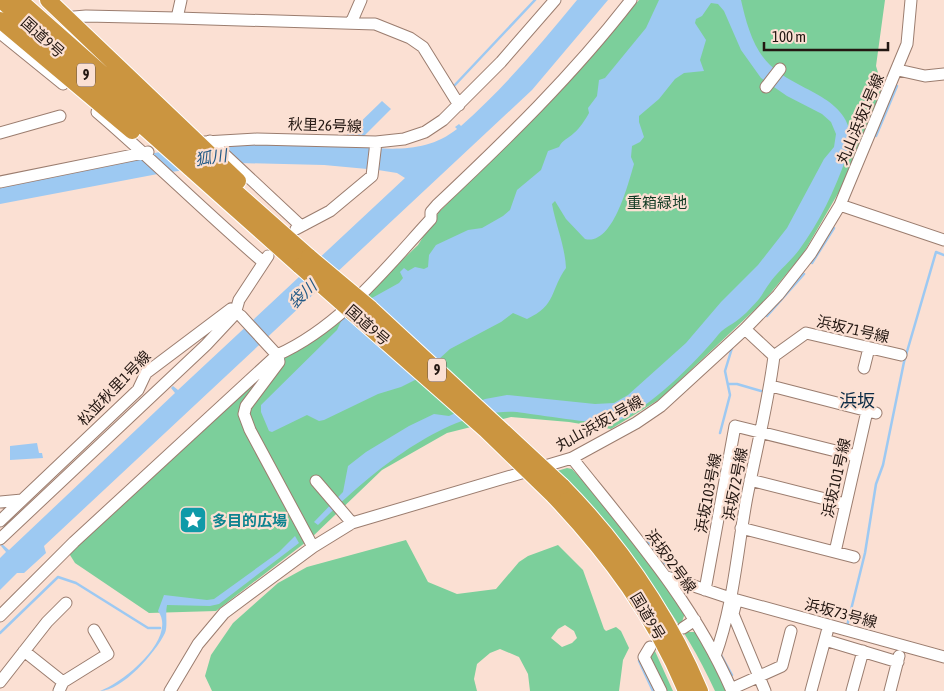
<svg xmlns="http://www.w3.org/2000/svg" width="944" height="691" font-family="'Asap Condensed','Noto Sans JP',sans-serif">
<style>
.green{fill:#7ccf9b;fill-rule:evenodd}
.water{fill:#9dc9f2}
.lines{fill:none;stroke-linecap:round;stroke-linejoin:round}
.stream{stroke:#9dc9f2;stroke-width:2.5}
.minor-casing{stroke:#9b7d6f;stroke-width:13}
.highway-casing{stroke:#fff;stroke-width:18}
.minor{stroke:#fff;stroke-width:11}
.highway{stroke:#cb9540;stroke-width:16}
.highway-bridge-casing{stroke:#fff;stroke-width:18;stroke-linecap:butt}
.highway-bridge{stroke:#cb9540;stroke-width:16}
.labels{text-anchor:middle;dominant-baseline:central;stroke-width:4.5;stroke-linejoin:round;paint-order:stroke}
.shield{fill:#fbe0d3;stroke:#64534c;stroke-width:1}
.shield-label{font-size:14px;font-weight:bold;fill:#231712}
.street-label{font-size:15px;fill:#231712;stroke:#fbe0d3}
.park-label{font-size:15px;fill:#123a23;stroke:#fbe0d3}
.culture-label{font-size:15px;font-weight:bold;fill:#0d838f;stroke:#fbe0d3;text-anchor:start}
.water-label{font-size:16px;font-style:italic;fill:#235a86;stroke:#fbe0d3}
.quarter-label{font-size:18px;fill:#0c2c46;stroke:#fbe0d3}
</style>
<rect width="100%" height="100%" fill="#fbe0d3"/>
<path class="green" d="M639,0H885L876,66L883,89L840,190L803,254L764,301L660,399L611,429L569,422L511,417L447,433L382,470L310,539L216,611L149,613L75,563L70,555L71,549L273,361L370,291L418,245L439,212L559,93Z
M567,468L572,469L616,517L685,613L682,622L685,632H696L729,691H715C677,607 617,540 557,471Z
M406,540L428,582L457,594L496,589L519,562L528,556L558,545L583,570L604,629L606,631L616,627L621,631L629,648L623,660L619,691H530L528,674L519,657L500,649L490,653L477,664L474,679L477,691H212L205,676L211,655L233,623L278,583L307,567ZM565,625L574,631L577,638L572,643L562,647L551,638L558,629Z
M654,649L673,691H663L649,657Z"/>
<path class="water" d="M577,0H608L532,90L44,546L46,553L24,573H17L0,590V558L6,552L1,546L2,544L9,550L175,393L171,388L173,386L178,390L405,178L397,173L378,170L324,165L239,163L163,173L0,204V185C71,171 143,152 216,144C251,140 290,144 326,145C371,145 418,160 457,129L455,127L459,124L461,126C504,88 541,44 577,0Z
M659,0H741C746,22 753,49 770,65C796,91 846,95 851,137C852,143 848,151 846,158C835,190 819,223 799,250C790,262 777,272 769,284C765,289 763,294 759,299C751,308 742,318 732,324C727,327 722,330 718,335C697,361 647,411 615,422C604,426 534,414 517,412C447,406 363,479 318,525L314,522L343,492L348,466L366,452L409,426L434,414L449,416L485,399L507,395L595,404L614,403L628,395L686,343L721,302L758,265L787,228L824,159L834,147L836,134L831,122L822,114L787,96L761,78L741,50L724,11L718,4L711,3L702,16L696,19L695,23L706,40L700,60L704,71L684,73L675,79L659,99L639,116V122L644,137L640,142L632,146L631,157L634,164C628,184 613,246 585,239L566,219L555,201L552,204C556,226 565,246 566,268C550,290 557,305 527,319L513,313L501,322L450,349L417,379L401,387L378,394L324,420L319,421L307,415L272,432L269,431L261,412V405L337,330L345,313L399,283L403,278L400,272L404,268L408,271L415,267L424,269L428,267L429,255L436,245L468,230L482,228L503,216L510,210L517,190L541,170L548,151L559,147C563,139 568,139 574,133C580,128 585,120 589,113L588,108L597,96L599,80L605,78L646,28Z
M382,101L391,109L364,136L347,135Z
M37,443L39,453H42L43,458L10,460V446Z
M295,536L299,543L219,604L210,606L167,605C165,614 168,625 165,633C156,652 122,691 100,691C123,683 178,638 158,611L164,595L207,600L214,599L279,552Z"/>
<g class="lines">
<path class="stream" d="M453,87L535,0
M876,136L897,86
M812,263L834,228
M767,316L804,274
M729,384H737L761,391
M720,433L730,395L725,371L732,348
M646,540L656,553
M660,559L671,573
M847,626L865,553L876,484L883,465L904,362L936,252L944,255
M0,633L58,577L76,583L148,628H160
M721,655L732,675
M639,661L653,691"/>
<g class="minor-casing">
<path id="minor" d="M177,18L375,24L410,38L423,47L459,105
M69,21L74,17L86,16L177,18L181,0
M351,23L361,0
M0,33L63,84
M898,70L925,76L944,74
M766,87L780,69
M97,112C153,160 206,213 262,261
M0,133L60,116
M210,141L301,226
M205,142L257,139L376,142L372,176L330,211L296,229
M376,142L404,139L425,132L443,120L501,62L555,0
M0,182L148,152
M840,205L944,240
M278,356L279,362L246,406L244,414L250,430L313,547
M774,356L806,333L901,355
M864,368L869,348
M771,386L876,413
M572,458C631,532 694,603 732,691
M750,480L845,504
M316,481L352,523
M0,502L22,500
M0,521L138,390L146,373L231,309L241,316L277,355
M741,528L854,557
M0,539L206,345L235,314L239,300L268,256
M835,552L867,411
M667,577L730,598L944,657
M705,590L735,426L856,456
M735,606L733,614L765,691
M0,616L74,542L277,355C340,327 386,268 431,219V212L437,205C506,140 573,75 631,0
M683,628L695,620
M825,640L898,662
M650,647L644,657L661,691
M24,651L63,682L59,691
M715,656C733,608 737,553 746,502C755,454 768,405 774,356L745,329
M0,682L47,622L66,603
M63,682L108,654L94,630
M731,689L782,666L791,631
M170,691L198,644L224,613L313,547L352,523L572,458L636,423L661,406L745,329L778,295L811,253L840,205L907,44L911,0
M811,691L827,632
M852,691L863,651
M890,691L899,656"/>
</g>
<g class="highway-casing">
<path id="highway" d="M1,0L300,266
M19,0L309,257
M48,0L238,181
M0,20L132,131
M562,486C621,546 667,613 700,691
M553,495C609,554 655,616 686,691"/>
</g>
<use href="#minor" class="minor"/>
<use href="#highway" class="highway"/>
<g class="highway-bridge-casing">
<path id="highway-bridge" d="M309,257L371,309L562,486
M300,266L486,430L553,495"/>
</g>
<use href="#highway-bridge" class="highway-bridge"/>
</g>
<defs>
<g id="sight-square" transform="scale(1.4375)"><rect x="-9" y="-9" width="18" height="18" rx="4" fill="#0f9aa8" stroke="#fbe0d3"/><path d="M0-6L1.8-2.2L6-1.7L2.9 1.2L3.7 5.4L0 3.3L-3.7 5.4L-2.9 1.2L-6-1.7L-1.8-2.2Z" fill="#fff"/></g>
</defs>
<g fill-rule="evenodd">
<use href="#sight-square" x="193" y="520"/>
</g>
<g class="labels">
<g class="shield">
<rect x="77" y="63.5" width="18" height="23" rx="4"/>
<rect x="428" y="358.5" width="18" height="23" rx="4"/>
</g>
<g class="shield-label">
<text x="86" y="75">9</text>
<text x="437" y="370">9</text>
</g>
<g class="street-label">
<text transform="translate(43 37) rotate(42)">国道9号</text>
<text transform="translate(860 119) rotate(-67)">丸山浜坂1号線</text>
<text transform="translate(325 125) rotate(2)">秋里26号線</text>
<text transform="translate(368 325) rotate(41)">国道9号</text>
<text transform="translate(853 329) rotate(13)">浜坂71号線</text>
<text transform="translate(114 388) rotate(-46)">松並秋里1号線</text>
<text transform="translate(599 423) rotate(-29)">丸山浜坂1号線</text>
<text transform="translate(836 478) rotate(-77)">浜坂101号線</text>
<text transform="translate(735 484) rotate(-79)">浜坂72号線</text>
<text transform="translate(708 493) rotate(-79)">浜坂103号線</text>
<text transform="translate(671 561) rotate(54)">浜坂92号線</text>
<text transform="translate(841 613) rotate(15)">浜坂73号線</text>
<text transform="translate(648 616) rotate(59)">国道9号</text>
</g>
<g class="park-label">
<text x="657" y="202">重箱緑地</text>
</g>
<g class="culture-label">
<text x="212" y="520">多目的広場</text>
</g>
<g class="water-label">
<text transform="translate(211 157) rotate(-8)">狐川</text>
<text transform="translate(302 294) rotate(-43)">袋川</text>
</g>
<g class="quarter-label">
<text x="857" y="400">浜坂</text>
</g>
</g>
<path d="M764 42v8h124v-8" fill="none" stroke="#231712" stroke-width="2.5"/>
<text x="772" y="42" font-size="15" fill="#231712" stroke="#fbe0d3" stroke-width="4" paint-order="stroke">100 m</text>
</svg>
